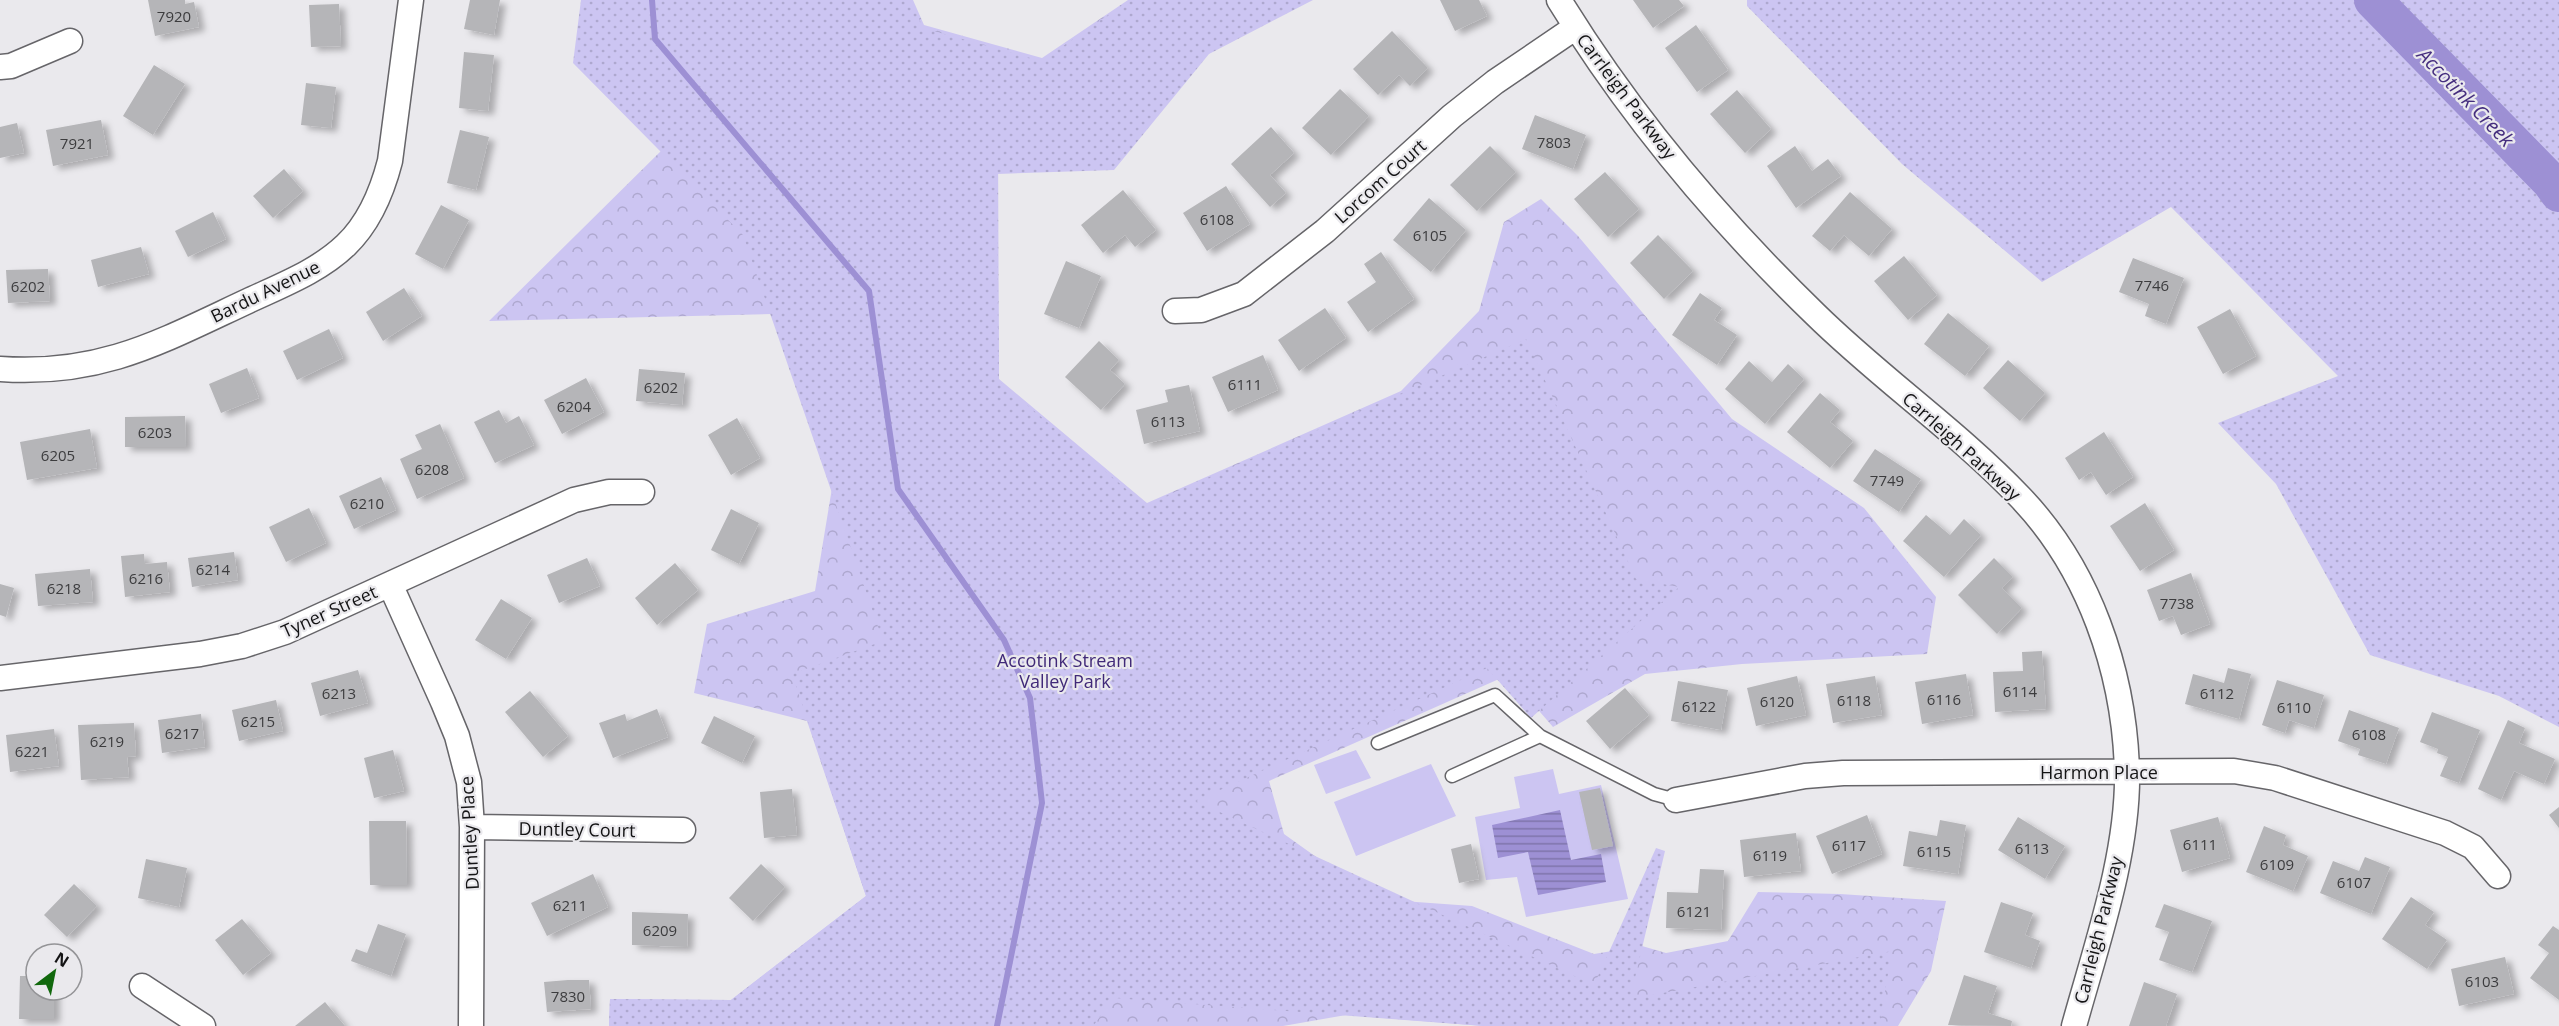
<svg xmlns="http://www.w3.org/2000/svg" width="2559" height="1026" font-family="'Open Sans',sans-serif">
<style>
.grass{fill:#ccc5f2}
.forest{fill:url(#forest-crowns)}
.park{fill:url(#park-dots)}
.water{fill:url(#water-rules)}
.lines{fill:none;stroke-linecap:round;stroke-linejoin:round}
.stream{stroke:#9d90d4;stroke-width:6}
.river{stroke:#9d90d4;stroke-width:38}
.building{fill:#b5b5b8;filter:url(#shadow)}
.lane-casing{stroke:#666569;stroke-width:15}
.street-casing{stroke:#666569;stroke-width:27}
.lane{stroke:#fff;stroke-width:12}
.street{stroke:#fff;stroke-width:24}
.labels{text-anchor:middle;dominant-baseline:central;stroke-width:4.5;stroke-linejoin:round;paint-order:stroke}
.number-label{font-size:15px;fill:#3c3c3e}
.street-label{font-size:18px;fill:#141415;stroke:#eae9ed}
.park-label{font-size:18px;fill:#402978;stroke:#eae9ed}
.water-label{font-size:20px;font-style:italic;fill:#452e7e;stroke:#eae9ed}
</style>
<defs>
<pattern id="forest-crowns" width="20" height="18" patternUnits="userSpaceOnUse" patternTransform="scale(1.5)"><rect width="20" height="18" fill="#ccc5f2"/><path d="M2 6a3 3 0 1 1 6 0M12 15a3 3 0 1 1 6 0" fill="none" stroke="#aea8cf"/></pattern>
<pattern id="park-dots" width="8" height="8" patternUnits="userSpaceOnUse" patternTransform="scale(1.5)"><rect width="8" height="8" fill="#ccc5f2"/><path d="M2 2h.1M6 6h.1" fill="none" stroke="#aea8cf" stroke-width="1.8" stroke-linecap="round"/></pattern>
<pattern id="water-rules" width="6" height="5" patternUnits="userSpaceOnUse" patternTransform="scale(1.5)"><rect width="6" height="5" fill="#9d90d4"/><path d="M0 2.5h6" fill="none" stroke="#7f74ab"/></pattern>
<filter id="shadow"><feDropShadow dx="6" dy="4" stdDeviation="3" flood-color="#0004"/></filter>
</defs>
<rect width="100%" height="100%" fill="#eae9ed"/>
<path class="grass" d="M1356,750L1371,778L1326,794L1314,765Z
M1431,764L1456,816L1356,856L1334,802Z
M1553,769L1559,794L1601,785L1628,899L1526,917L1517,877L1486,880L1475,817L1520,808L1514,777Z"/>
<path class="forest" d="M581,0H913L924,25L1042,58L1128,0H1309L998,140L999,379L1147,503L1401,391L1479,311L1504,222L1541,199L1578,236L1732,419L1864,508L1936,597L1927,654L1742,664L1645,674L1553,727L1508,675L1269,781L1284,834L1375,899L1472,906L1594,954L1642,946L1666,953L1728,941L1758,892L1840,894L1946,901L1931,971L1898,1026H1484L1346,1015L1283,1026H609L610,999L731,1000L866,896L807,721L694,693L707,624L815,591L832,488L772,314L489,321L662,150Z"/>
<path class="park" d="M581,0H911L923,28L1041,61L1130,0H1313L1209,54L1114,170L997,174L999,381L1145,505L1526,339L1636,579L1679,587L1531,718L1487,668L1196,801L1594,985L1656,848L1665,851L1630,999L1892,951L1879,1026H1484L1114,998L1093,1026H609L610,999L731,1000L866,896L792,674L883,641L743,235L573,63Z
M1747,0H2559V727L2499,696L2370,655L2276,484L2218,423L2338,376L2171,207L2042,282L1902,164L1747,6Z"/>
<path class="water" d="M1560,810L1571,860L1601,854L1606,882L1538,895L1528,852L1498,858L1492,825Z"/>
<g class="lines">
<path class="stream" d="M652,0L655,39L869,291L898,489L1004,640L1030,698L1042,803L997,1026"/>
<path class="river" d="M2373,0L2551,182L2559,193"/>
</g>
<path class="building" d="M148,0H185V4L194,2L199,27L155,36Z
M470,0H500L494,35L464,29Z
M1440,0H1479L1487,16L1455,31Z
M1633,0H1679L1684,6L1653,28Z
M339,4L341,46L311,47L309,5Z
M1696,25L1728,70L1697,92L1665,48Z
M1392,31L1428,68L1410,86L1399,75L1378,95L1353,69Z
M464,52L494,55L488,111L459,108Z
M154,65L185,84L153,135L123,116Z
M306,83L336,87L331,128L301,125Z
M1340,89L1369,116L1331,155L1302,128Z
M1737,90L1771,129L1745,153L1710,114Z
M1535,115L1586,135L1573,169L1522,149Z
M101,120L108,155L53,166L46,130Z
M17,123L24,153L0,158V127Z
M1271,127L1294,153L1270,175L1286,193L1270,207L1231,164Z
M460,130L489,137L476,190L447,183Z
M1490,146L1516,172L1477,211L1450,185Z
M1795,146L1812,171L1828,159L1841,176L1796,208L1767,166Z
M284,169L303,191L273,218L253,196Z
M1605,172L1639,209L1608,237L1574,199Z
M1226,186L1250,224L1207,251L1183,213Z
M1123,190L1156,230L1135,247L1125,235L1103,253L1081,225Z
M1850,192L1892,229L1869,256L1844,235L1830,251L1812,236Z
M1429,198L1466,230L1431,272L1393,240Z
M441,205L469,220L443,269L415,254Z
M213,212L226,239L188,257L175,231Z
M1658,235L1693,271L1664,299L1630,263Z
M141,247L149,274L98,287L91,260Z
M1381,252L1414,299L1368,332L1347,302L1376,282L1364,264Z
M1904,256L1937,295L1908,320L1874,281Z
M2133,258L2184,278L2166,324L2145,316L2149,304L2119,292Z
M1066,261L1101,276L1079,328L1044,314Z
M48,269L50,301L8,303L6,270Z
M404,288L422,316L383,341L366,312Z
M1700,293L1722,308L1714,320L1737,335L1717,365L1672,335Z
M1325,308L1346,338L1299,371L1278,340Z
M2230,309L2256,356L2223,374L2197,327Z
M1948,313L1989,346L1965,376L1924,344Z
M329,329L343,358L297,380L283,351Z
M1099,341L1119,360L1110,370L1125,384L1101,410L1065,377Z
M1263,355L1278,390L1228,412L1212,377Z
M2008,360L2045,393L2020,421L1983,388Z
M1749,361L1772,382L1788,364L1804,379L1765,424L1725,389Z
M247,368L259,398L221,413L209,384Z
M639,369L685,373L682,405L636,401Z
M586,378L604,412L562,434L544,400Z
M1189,385L1200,431L1144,444L1136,410L1168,402L1165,390Z
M1820,393L1840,410L1830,422L1853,441L1830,468L1787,432Z
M499,410L506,423L519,416L534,445L495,463L474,422Z
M185,416L186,447H125V417Z
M737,418L760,458L731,475L708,435Z
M440,424L464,478L417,499L400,459L422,449L415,435Z
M90,429L97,468L27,480L20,442Z
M2104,432L2133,477L2106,495L2091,472L2079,480L2065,458Z
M1875,449L1921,479L1899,512L1853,481Z
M381,477L396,510L354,529L339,496Z
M2145,503L2174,550L2140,571L2110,526Z
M309,508L326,543L286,562L269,527Z
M731,509L759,523L739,564L711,550Z
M1926,515L1950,535L1964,519L1981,535L1944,577L1903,541Z
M234,552L238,580L192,587L188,558Z
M144,554L145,564L167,562L170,592L125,597L121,556Z
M587,558L600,586L559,603L547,575Z
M1994,558L2013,577L2002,588L2022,608L1997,634L1958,595Z
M675,563L698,590L657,625L635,598Z
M90,569L93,602L38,606L35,574Z
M2191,573L2210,624L2181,635L2173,616L2159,621L2147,590Z
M0,584L14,588L6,617L0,615Z
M501,599L532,618L506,659L475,640Z
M2042,651L2046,709L1995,712L1993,672L2023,671L2022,652Z
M2228,668L2251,674L2239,719L2185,704L2193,674L2224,683Z
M358,670L368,703L320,716L311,683Z
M1966,674L1973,715L1922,724L1915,682Z
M1797,676L1806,715L1756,726L1747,688Z
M1875,676L1882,715L1833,723L1826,684Z
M2277,680L2324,695L2314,728L2289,720L2285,733L2262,725Z
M1678,681L1728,690L1721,730L1671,721Z
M1625,688L1649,715L1610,749L1586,721Z
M530,691L568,736L543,757L505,712Z
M276,700L283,731L239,741L232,710Z
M657,709L668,737L613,758L599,723L625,714L627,721Z
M2349,710L2399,728L2386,764L2358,755L2360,749L2338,741Z
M2432,712L2480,730L2459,783L2440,776L2448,757L2437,753L2438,749L2420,742Z
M201,714L205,747L162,753L158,720Z
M714,716L755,736L742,763L701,743Z
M2508,720L2525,728L2519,743L2555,759L2544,784L2514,771L2501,800L2478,789Z
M134,723L136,756L127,757L129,777L81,780L78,725Z
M54,729L59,766L10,772L6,735Z
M393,750L404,791L374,798L364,758Z
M1600,788L1613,846L1592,850L1579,792Z
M792,789L797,835L764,838L760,792Z
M2559,807V828L2549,815Z
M1867,815L1882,854L1832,874L1816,836Z
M2018,817L2065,846L2045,879L1998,850Z
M2218,817L2230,858L2182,872L2170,830Z
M1940,820L1966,825L1958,874L1903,866L1909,831L1937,836Z
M369,821H406L407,885H370Z
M2264,826L2286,835L2283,845L2308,856L2293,891L2246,872Z
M1796,833L1801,871L1744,877L1740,840Z
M1471,844L1479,879L1459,883L1451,849Z
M2365,857L2390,867L2371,914L2320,893L2333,861L2359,871Z
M146,859L187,868L179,907L138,898Z
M761,864L785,887L753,921L729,898Z
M1700,869L1724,870L1721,930L1666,928L1667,892L1698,893Z
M593,874L608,907L547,936L531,903Z
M74,884L97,906L67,937L44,915Z
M2411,897L2434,912L2425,925L2447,940L2427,969L2382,939Z
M2001,902L2033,913L2025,935L2040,941L2031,968L1984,952Z
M2164,904L2212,921L2192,972L2159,960L2169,932L2155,927Z
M632,912L688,914L687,947L632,945Z
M242,919L271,953L243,975L215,940Z
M378,924L406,934L391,976L351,961L356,949L367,953Z
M2553,926L2559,930V1000L2530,978L2549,953L2538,945Z
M2505,957L2514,994L2459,1006L2451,969Z
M1964,975L1997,986L1988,1013L2012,1021L2011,1026L1948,1025Z
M20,976H36V990H54V1019H19Z
M568,980H589L591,1009L547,1012L544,982Z
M2144,982L2177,994L2166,1026H2129Z
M325,1002L345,1026H295Z"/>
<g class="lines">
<g class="lane-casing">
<path id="lane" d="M1378,743L1495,695L1540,736L1654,794L1676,800
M1452,776L1540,736"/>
</g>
<g class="street-casing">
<path id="street" d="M1559,0C1629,114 1719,221 1815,314C1880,378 1957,431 2020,497C2089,569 2124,671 2127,770C2129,853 2096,946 2074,1026
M0,67L11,66L70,41
M1175,311L1201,310L1244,294L1325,231L1452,116L1495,82L1576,27
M0,369C101,376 160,342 248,301C282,285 319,271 346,245C370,222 382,192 390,161L411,0
M390,584L443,702L457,736L469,782L472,827L471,1026
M0,678L200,654L242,646L285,632L574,500L609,492H642
M1676,800L1805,776L1843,773L2234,771L2275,778L2445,833L2473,847L2498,876
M472,827L683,830
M142,986L203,1026"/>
</g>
<use href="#lane" class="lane"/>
<use href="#street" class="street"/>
</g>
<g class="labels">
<g class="number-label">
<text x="174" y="16">7920</text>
<text x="1554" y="142">7803</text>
<text x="77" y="143">7921</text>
<text x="1217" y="219">6108</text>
<text x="1430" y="235">6105</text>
<text x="2152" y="285">7746</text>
<text x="28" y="286">6202</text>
<text x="1245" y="384">6111</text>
<text x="661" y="387">6202</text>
<text x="574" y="406">6204</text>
<text x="1168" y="421">6113</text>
<text x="155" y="432">6203</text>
<text x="58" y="455">6205</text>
<text x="432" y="469">6208</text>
<text x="1887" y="480">7749</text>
<text x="367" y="503">6210</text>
<text x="213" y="569">6214</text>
<text x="146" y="578">6216</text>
<text x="64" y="588">6218</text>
<text x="2177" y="603">7738</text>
<text x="2020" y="691">6114</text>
<text x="339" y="693">6213</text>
<text x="2217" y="693">6112</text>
<text x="1944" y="699">6116</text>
<text x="1854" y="700">6118</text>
<text x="1777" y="701">6120</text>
<text x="1699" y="706">6122</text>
<text x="2294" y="707">6110</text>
<text x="258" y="721">6215</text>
<text x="182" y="733">6217</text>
<text x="2369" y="734">6108</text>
<text x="107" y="741">6219</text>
<text x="32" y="751">6221</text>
<text x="2200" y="844">6111</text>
<text x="1849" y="845">6117</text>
<text x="2032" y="848">6113</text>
<text x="1934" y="851">6115</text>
<text x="1770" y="855">6119</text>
<text x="2277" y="864">6109</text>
<text x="2354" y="882">6107</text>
<text x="570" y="905">6211</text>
<text x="1694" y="911">6121</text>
<text x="660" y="930">6209</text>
<text x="2482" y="981">6103</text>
<text x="568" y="996">7830</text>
</g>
<g class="street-label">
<text transform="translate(1627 96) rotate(53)">Carrleigh Parkway</text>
<text transform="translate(1380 181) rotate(-42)">Lorcom Court</text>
<text transform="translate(265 291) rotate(-26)">Bardu Avenue</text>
<text transform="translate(1962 446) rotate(42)">Carrleigh Parkway</text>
<text transform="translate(329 611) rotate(-24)">Tyner Street</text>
<text x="2099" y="772">Harmon Place</text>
<text transform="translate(577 829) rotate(1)">Duntley Court</text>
<text transform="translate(469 833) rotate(-93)">Duntley Place</text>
<text transform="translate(2098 930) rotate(-76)">Carrleigh Parkway</text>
</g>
<g class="park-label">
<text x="1065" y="660">Accotink Stream<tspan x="1065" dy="21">Valley Park</tspan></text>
</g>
<g class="water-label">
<text transform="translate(2466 97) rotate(46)">Accotink Creek</text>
</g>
</g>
<g transform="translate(54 972) rotate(32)"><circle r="28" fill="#eae9ed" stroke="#949497" stroke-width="1.5"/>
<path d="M0-4.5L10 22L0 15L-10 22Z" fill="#11680d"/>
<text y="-9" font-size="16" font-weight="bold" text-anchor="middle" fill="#141415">N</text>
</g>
</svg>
